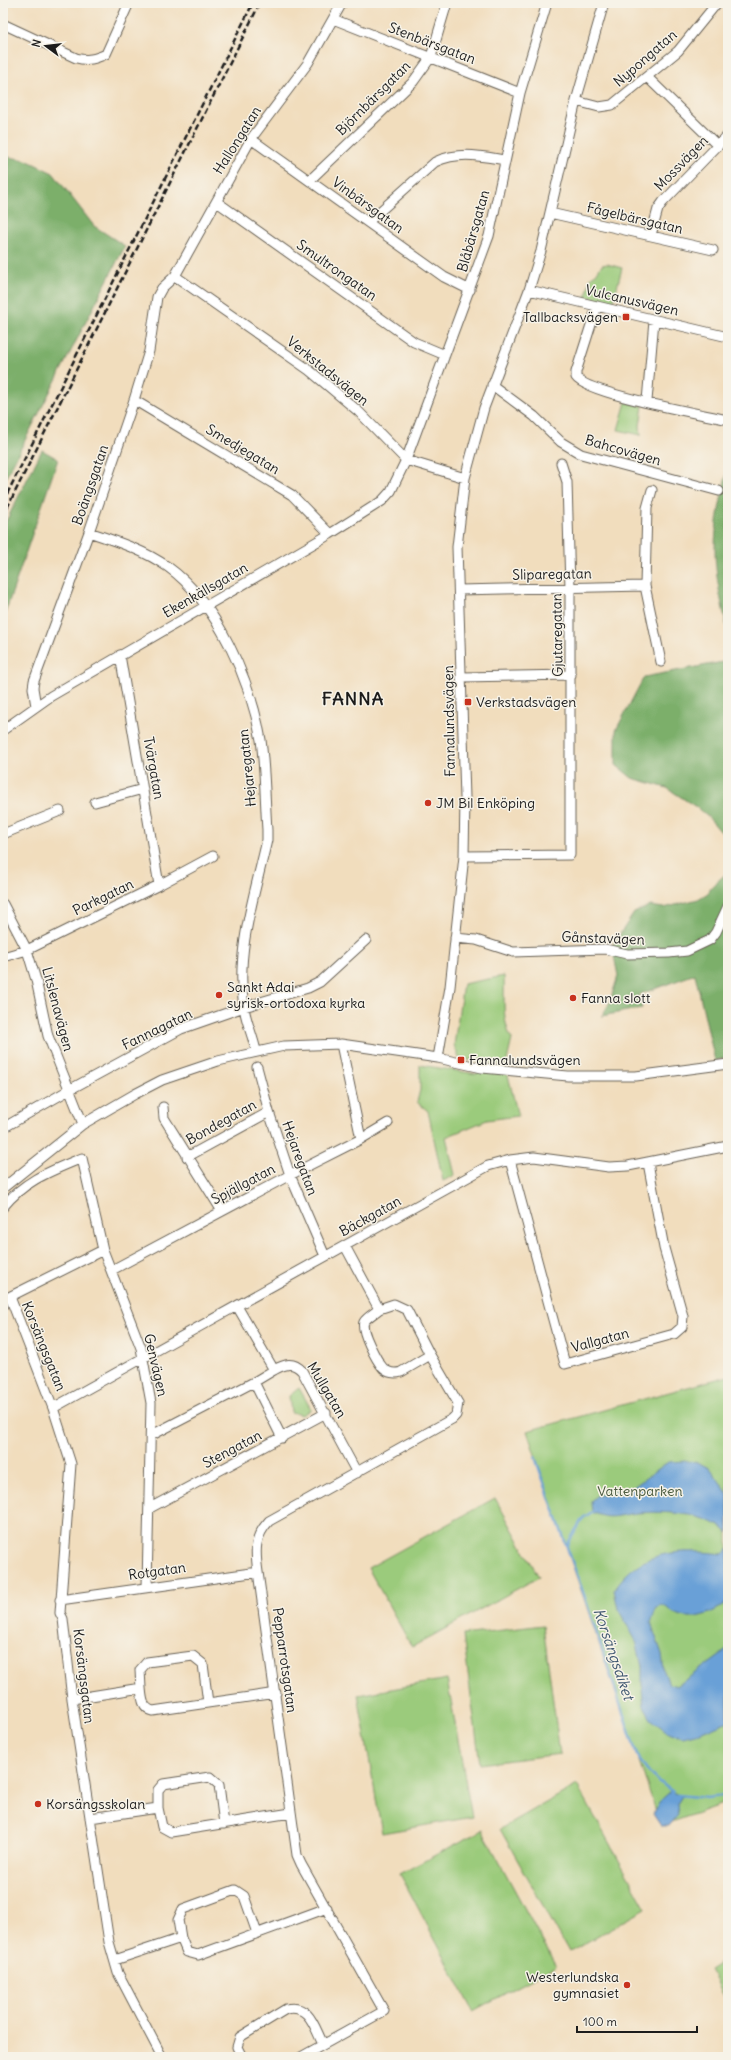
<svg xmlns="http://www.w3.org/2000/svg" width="731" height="2060" font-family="Delius,sans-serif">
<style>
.green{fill:#9bcb7b;stroke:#5c744c}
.forest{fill:#7caf6b;stroke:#4c6644}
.water{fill:#69a0d7;stroke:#425e7a}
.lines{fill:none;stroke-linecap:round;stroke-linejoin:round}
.stream{stroke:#69a0d7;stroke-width:2.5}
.minor-casing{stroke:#676054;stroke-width:11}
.minor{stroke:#fff;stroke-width:9}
.rail{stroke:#1c1c1c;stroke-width:2.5;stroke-dasharray:6 3;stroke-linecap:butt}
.poi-dot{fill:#c8321e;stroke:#f7f3e8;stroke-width:1.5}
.labels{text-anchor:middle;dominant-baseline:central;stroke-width:3;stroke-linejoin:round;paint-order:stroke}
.street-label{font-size:14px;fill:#1c1c1c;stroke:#f7f3e8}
.poi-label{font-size:14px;fill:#1c1c1c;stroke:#f7f3e8;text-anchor:start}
.park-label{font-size:14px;fill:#48593d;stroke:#f7f3e8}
.water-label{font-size:15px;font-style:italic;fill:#3f5770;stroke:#f7f3e8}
.district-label{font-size:18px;font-weight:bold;letter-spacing:1px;fill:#1c1c1c;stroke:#f7f3e8}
</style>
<rect width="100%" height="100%" fill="#f7f3e8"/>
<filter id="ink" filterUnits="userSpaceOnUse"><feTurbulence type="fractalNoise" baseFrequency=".025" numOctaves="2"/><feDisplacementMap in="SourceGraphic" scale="8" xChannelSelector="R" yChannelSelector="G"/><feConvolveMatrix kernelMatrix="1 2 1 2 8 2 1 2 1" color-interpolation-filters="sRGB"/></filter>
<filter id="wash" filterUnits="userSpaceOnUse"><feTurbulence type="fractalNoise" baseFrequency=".012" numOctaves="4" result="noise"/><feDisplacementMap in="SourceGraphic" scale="16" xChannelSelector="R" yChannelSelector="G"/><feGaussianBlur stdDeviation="0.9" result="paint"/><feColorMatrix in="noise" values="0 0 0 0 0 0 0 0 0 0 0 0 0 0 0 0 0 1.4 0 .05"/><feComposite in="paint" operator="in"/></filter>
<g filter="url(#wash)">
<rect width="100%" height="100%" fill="#f1ddbd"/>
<path class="green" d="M607,264L622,268L613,303L586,297L591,277L596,274L602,265Z
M626,402L643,406L640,426L641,435L618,430Z
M504,976C505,997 501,1021 512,1039L506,1065L488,1063L479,1066V1062L459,1058L454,1045L463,984Z
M420,1065L477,1074L478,1070L505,1074L508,1075L518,1116L487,1120L446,1137L455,1175L443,1181L428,1111L417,1102L420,1090Z
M728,1376V1802L661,1826L527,1431Z
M299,1388L311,1409L302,1415L291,1412L289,1396Z
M495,1498L539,1577L412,1647L368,1568Z
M543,1625L560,1754L480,1764L463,1635Z
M447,1679L472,1817L382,1833L358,1695Z
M577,1785L646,1909L569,1952L500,1829Z
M482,1830L556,1966L473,2011L400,1874Z
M728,1958V2003L709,1970Z"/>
<path class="forest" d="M3,156L26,160L53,173L94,226L125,246L3,483Z
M42,450L58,459L3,619V527Z
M728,467V632C722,605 715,577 715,549C715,522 722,494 728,467Z
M728,661V840L708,817L696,807L667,788L632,778L616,765V730L644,677Z
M728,872V1057L715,1061L695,974L638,995L642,1008L602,1016L609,1004L618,976L612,946L634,913L650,906L664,908L698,899L708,893L713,885Z"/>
<path class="water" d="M686,1461L697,1462L711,1469L728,1494V1533C707,1512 665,1511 637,1513C618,1515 611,1521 592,1512L591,1501L596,1496L632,1488L668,1462Z
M728,1549V1602C714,1613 692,1623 674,1613C668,1610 667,1606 661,1605L656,1609L651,1623L662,1654L664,1671L669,1684L677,1686L728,1649V1721L700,1733L682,1737L666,1731L651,1719L644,1707L642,1690V1666L636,1641L618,1609L614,1590C640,1549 680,1549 723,1554Z
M671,1791L682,1796L677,1804L678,1815L669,1826H661L653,1814L662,1799Z"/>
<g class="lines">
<path class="stream" d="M535,1457L584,1595L638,1758L652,1776L673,1792
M567,1545L583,1518L595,1510
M678,1795L707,1798L728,1795"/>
</g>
</g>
<g filter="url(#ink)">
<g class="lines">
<g class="minor-casing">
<path id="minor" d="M333,19L520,93
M3,24L76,58C88,61 95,59 106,54L129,3
M647,77L718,146
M576,101L599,107L612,105L678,51L717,3
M251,139L444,277L470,290
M310,180L413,82L431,57L447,3
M217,202L414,342L445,355
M550,213L713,250
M368,222L435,162C459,151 480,156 505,160
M651,235L658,209L663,202L728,135
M175,276L309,370L358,411L406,460L465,478
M529,290L728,337
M597,306L576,372V377C587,394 702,414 728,420
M492,385L534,416L561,442L581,454L719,491
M134,400L292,495L330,534
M647,401L654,320
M652,490L647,508L645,586L661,662
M89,532C116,541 144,550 168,567C217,602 251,682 261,740C265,770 265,800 267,830V840C255,894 235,952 244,1007C246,1022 253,1036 256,1051
M459,590L645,586
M120,655L159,885
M462,677L571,675
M36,706L33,688L34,681L89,532L134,400L149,351L157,297L162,288L175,276L251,139L308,63L342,3
M3,730L51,696L330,534L382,501L391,491L406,460L489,236L520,93L547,3
M95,802L143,789
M3,834L60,811
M464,856L570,855V588L567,482L561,463
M3,904L27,950L36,980L48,1036L83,1124
M455,938L476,940L513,952L605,949L627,954L669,953L687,951L710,940L716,932L728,906
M3,957L27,950L159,885L213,856
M341,1044L361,1139
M438,1058L450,987L464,856L465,798L457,547L465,478L484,408L529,290L541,251L576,101L604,3
M257,1067L269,1112L290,1175L325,1256
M163,1107L164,1118L222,1211
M3,1128L69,1090L181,1029L244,1007L308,988L320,982L366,940
M187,1157L269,1112
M510,1160L565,1364L674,1334L682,1327L683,1316L664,1248L648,1163
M3,1188L83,1124L135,1094L162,1080L218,1061L284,1046L341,1044L438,1058L482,1068L568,1076H636L728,1064
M3,1207C25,1180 51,1171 82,1158L103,1250L141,1348L151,1403L147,1586
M345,1246L379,1309L394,1304L407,1310L430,1355L401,1372C395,1374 388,1373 383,1368C377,1361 360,1330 364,1322C367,1317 375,1313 379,1309
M112,1270L290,1175L361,1139L388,1123
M10,1297L53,1408L71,1464L60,1613L63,1619L72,1699L109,1942L118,1973L162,2057
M3,1300L103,1250
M237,1306L274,1370C285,1364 293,1361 302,1371L357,1473
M254,1382L282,1438
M53,1408L488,1166L510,1160L534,1157L609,1167L628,1166L728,1146
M152,1435L254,1382L274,1370
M150,1508L326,1413
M60,1600L258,1572
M141,1688C142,1698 142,1708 153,1711L276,1693
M72,1699L141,1688L140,1670L147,1662L193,1656L203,1664L208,1703
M158,1808L162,1827L171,1832L291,1813
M90,1818L158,1808V1790L163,1784L210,1777L219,1785L224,1824
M181,1938L187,1952L198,1955L327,1908
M115,1960L181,1938L178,1920L183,1909L235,1890L244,1896L257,1933
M242,2057L237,2047L240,2037L286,2009C310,2004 314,2027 323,2044
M301,2057L384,2011L301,1864L297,1855L258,1572C255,1551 254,1537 269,1521L452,1419L456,1415L458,1403L430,1355"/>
</g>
<use href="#minor" class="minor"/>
<path class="rail" d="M3,502L253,3
M3,516L260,3"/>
</g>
</g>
<g class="poi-dot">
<rect x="622" y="313" width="8" height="8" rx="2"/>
<rect x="464" y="698" width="8" height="8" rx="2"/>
<circle cx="428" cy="803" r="4"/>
<circle cx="219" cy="995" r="4"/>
<circle cx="573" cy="998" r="4"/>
<rect x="457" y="1056" width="8" height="8" rx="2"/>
<circle cx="38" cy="1804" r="4"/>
<circle cx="627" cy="1985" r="4"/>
</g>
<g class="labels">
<g class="street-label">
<text transform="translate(432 43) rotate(21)">Stenbärsgatan</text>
<text transform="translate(645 58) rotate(-41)">Nypongatan</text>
<text transform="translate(373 98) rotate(-45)">Björnbärsgatan</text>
<text transform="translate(237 140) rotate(-58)">Hallongatan</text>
<text transform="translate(681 163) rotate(-46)">Mossvägen</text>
<text transform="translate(368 205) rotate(36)">Vinbärsgatan</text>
<text transform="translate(635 218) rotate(13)">Fågelbärsgatan</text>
<text transform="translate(473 231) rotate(-74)">Blåbärsgatan</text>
<text transform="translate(337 270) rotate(35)">Smultrongatan</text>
<text transform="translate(632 300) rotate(13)">Vulcanusvägen</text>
<text transform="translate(328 371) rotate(39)">Verkstadsvägen</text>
<text transform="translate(243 449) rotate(31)">Smedjegatan</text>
<text transform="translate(623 450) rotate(16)">Bahcovägen</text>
<text transform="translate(90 485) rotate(-71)">Boängsgatan</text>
<text transform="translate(552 574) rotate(-1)">Sliparegatan</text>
<text transform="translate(205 590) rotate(-30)">Ekenkällsgatan</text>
<text transform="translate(557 635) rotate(-91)">Gjutaregatan</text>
<text transform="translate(449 721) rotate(-91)">Fannalundsvägen</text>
<text transform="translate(154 768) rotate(80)">Tvärgatan</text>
<text transform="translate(247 768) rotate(-96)">Hejaregatan</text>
<text transform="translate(103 897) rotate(-26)">Parkgatan</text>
<text transform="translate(603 938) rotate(2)">Gånstavägen</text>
<text transform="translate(58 1009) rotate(75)">Litslenavägen</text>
<text transform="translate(157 1029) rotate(-26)">Fannagatan</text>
<text transform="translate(221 1122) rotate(-29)">Bondegatan</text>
<text transform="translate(300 1158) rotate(70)">Hejaregatan</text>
<text transform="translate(243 1184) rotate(-28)">Spjällgatan</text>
<text transform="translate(370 1216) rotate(-29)">Bäckgatan</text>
<text transform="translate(600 1340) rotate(-15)">Vallgatan</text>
<text transform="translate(44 1346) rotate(68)">Korsängsgatan</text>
<text transform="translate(156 1365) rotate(77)">Genvägen</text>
<text transform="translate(327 1390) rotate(59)">Mullgatan</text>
<text transform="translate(232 1449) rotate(-28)">Stengatan</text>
<text transform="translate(157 1571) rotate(-8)">Rotgatan</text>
<text transform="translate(285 1660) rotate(82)">Pepparrotsgatan</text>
<text transform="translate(84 1676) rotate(83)">Korsängsgatan</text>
</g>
<g class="poi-label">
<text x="618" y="317" text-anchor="end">Tallbacksvägen</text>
<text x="476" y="702">Verkstadsvägen</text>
<text x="436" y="803">JM Bil Enköping</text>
<text x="227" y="987">Sankt Adai<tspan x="227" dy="16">syrisk-ortodoxa kyrka</tspan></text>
<text x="581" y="998">Fanna slott</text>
<text x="469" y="1060">Fannalundsvägen</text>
<text x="46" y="1804">Korsängsskolan</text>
<text x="619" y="1977" text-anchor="end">Westerlundska<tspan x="619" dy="16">gymnasiet</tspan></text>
</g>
<g class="park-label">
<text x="640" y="1491">Vattenparken</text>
</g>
<g class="water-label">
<text transform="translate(614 1654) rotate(71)">Korsängsdiket</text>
</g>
<g class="district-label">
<text x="353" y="698">FANNA</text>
</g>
</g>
<rect width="731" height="2060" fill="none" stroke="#f7f3e8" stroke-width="16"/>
<g transform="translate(46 46) rotate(285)" stroke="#f7f3e8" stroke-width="3" paint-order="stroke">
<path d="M0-3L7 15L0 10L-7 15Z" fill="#1c1c1c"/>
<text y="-6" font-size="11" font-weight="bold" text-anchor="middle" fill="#1c1c1c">N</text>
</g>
<path d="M577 2026v6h120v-6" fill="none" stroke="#1c1c1c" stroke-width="2"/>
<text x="583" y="2026" font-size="12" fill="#1c1c1c" stroke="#f7f3e8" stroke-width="3" paint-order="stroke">100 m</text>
</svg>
